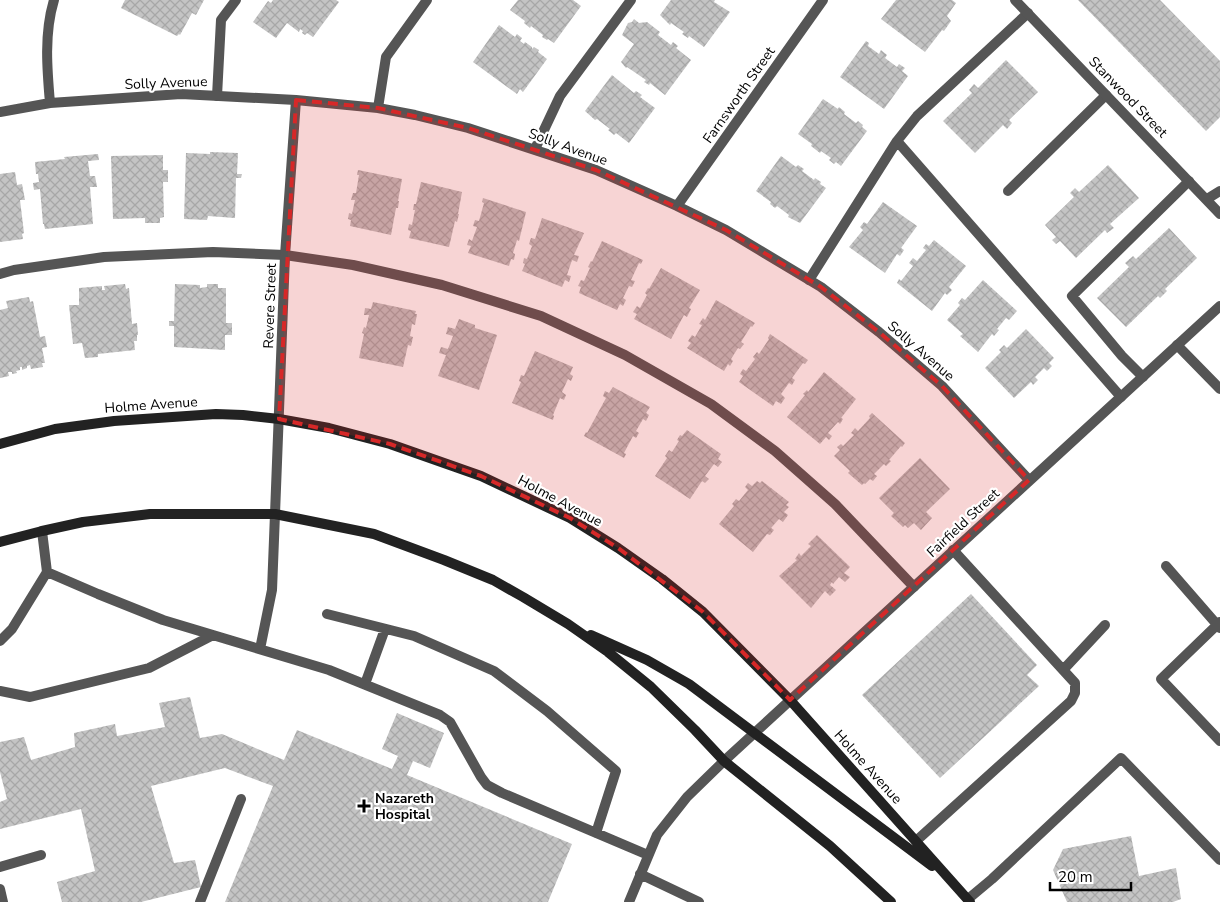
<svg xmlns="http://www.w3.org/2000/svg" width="1220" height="902" font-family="'Nunito Sans',sans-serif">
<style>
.building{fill:url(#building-cross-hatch)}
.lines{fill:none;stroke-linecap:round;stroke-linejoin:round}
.service{stroke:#555;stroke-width:10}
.minor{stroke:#555;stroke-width:10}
.secondary{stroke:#222;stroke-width:10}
.marked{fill:#d62828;fill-opacity:0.2;stroke:#d62828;stroke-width:4;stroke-dasharray:10 6;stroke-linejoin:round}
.poi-dot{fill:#000;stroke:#fff;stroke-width:2}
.labels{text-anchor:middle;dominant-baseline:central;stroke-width:4.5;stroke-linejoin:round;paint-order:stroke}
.street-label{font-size:14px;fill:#000;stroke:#fff}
.poi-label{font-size:14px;font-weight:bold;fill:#000;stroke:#fff;text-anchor:start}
</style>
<defs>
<pattern id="building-cross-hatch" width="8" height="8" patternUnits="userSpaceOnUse" patternTransform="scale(1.25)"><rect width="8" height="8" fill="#c4c4c4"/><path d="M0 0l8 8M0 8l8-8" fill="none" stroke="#a7a7a7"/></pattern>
</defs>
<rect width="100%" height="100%" fill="#fff"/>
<path class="building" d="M125,0H204L196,15L192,13L180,35L179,34L177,36L121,8Z
M273,0H336L339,2L313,37L307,33L305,35L302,33L303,31L300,29L299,32L287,23L276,38L253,22L268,1L271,3Z
M518,0H573L581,6L554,43L548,39L547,40L542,37L543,35L531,26L530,28L524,23L525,21L510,10Z
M671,0H715L714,2L730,12L704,47L689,36L688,38L682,34L684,32L671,23L670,25L660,15Z
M896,0H952L956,3L947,16L951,21L944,31L942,30L925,52L881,19Z
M1078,0H1160L1220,61V117L1206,131Z
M634,19L639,23L647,22L660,32L658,35L671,45L673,42L678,46L676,48L691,60L665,95L650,83L649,85L644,82L646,80L627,67L626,68L621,62L634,44L622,35L628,23L632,22Z
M499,25L515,37L517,34L522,38L520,41L524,44L525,42L532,47V49L534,47L539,50L538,52L547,59L523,92L520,89L517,94L473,62Z
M866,41L869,43L868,46L879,54L881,50L887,55L885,58L897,67L899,64L905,68L902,71L908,76L884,109L840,77Z
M1006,60L1038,92L1009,120L1012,123L1007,129L1003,125L975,153L943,121L972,93L969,90L974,84L978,88Z
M612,75L634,93L636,91L642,95L640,97L655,108L629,143L616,133L614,135L608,130L610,129L597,119L595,120L585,111Z
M823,99L838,109L839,107L845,112L844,114L856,123L858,121L863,125L862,127L867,131L841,166L836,162L834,164L829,160L831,158L821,151L820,153L811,146L812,144L798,134Z
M210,152L238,153L237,174H242L241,178H236L235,218L208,216L207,220L184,219L186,153L210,154Z
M98,154L99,160L88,161L90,176H95L97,187H90L93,224L45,229L44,224H43L40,189L34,190L33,183L39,182L38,174H36L35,162L65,159L64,157Z
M163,155V170H168V182H163L164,217L160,218V223H145V218L113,219L111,156Z
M781,156L796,167L798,165L804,169L802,171L814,180L815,178L821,182L820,184L826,188L800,223L788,217L789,215L777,206L775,208L770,204L771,202L756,191Z
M1108,165L1139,198L1110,224L1114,228L1107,233L1105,230L1076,258L1060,241L1056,244L1052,240L1056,237L1045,225L1074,197L1070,193L1075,188L1079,192Z
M358,170L402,179L398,201H399L398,208H396L391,235L350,226L351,220L348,219L349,213L352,214L355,200H351L353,193H356L359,175H357Z
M15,172L17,185L22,184L25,200H20L24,233L22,234L23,239L0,242V174Z
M421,182L462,192L458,214H459L457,222L455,221L449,247L409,238L411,231L408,230L409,224L412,225L415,210H413L414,204H416Z
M483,198L526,212L519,241L517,240L513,253L515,254L514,260L511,259L509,266L468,253L471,246L467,245L469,239L472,241L477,227L473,226L475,220L479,221L484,203L482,202Z
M883,202L917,226L901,248L904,250L900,256L897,254L885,273L849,247L863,230L860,227L864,222L867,224Z
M542,218L584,233L574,255L579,256L577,262L572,260L567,275L571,276L569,282L565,280L562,287L522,271L525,264L523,263L524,258L527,259L532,246L529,244L531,238L535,239Z
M1169,228L1197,258L1165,289L1167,291L1160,298L1158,296L1126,327L1097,298L1129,267L1125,263L1133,256L1136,259Z
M934,240L966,266L949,287L952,290L947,295L945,293L932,311L897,283L899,279L901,281L913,266L909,263L913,258L917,261L926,250L923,248L926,244L929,246Z
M602,241L643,260L641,264L639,263L631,280L635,281L632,287L629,286L623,298L626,300L623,306L620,304L617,310L579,293L581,287L578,286L581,280L584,281L590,268L588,267L591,261L592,262Z
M661,268L700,290L689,308L691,309L687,317L684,315L671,339L634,319L637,314L633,312L637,306L640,308L647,295L645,293L648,288L649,289Z
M983,280L1017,311L1009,320L1006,318L997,329L999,330L994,336L992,334L978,352L960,336L963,334L947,320L960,305L958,303L962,298L965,300Z
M125,284L126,289L129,288L132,324L137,323L138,335H137V341H134L135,350L98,354V357L85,358L82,343L73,344L69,305H79V288L102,286V290H105L104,286Z
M175,284L200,285V288L207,287V284H218V288H226V323H232V335H225V350L174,347V326H169V321H174Z
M29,297L30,302L33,301L40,337L45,336L47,347L42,348L45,363H42L43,367L31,369L30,365L27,366V368L22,370V367H20V370L16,371L17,373L12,374V372H8L9,376L0,378V310L8,308L6,301Z
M716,300L755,323L752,327L751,326L741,342L744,344L740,349L738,348L731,359L733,361L730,366L728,364L724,371L687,348L691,343L688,341L692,335L695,337L702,325L699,324L703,318L705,320Z
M373,302L416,311L415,314H417L415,325L412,324L410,336L413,337L411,346L408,345L403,367L359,358L364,334L362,333L364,327L366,328L369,315H364L365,308L371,309Z
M459,319L475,325V328L497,335L479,390L438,376L446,355L439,353L441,347L448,349L453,336L446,334L448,327L455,329Z
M1026,329L1054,358L1049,363L1052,366L1047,371L1044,368L1035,377L1038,380L1033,385L1031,382L1014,398L985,368L1001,352L999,350L1004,345L1007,348Z
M770,334L808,360L805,364L803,363L792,378L795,380L792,385L789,383L781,394L785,398L781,404L776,401L773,406L739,382L743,376L740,374L743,369L746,371L755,359L753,357L757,352L759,354L769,339L768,338Z
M535,351L573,367L570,374L573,376L571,381L568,379L562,392L566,395L564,400L560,398L553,415L554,416L553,420L512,403L521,382L519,381L521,375L524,376Z
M824,372L856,399L841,418L843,419L840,424L838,422L828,433L832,436L829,440L826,437L820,444L787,417L805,395L803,394L807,390L808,392Z
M613,387L650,407L646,413L649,415L646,421L643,419L636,431L639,433L636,438L633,436L624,453L626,454L624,458L584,436L586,432L587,433L606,398L603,396L605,391L609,393Z
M872,413L905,443L902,447L901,446L889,460L891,461L886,466L884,464L874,474L877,476L873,481L870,479L865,484L864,483L862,485L848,473L850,471L834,456L840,450L837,447L841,444L843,446L854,435L851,433L855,428L858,431L870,418L869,416Z
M687,430L721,454L718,459L722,462L718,467L714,464L705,476L709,479L705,483L702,481L690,499L655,476L667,458L665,456L669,450L672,452L679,441L677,440L680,435L682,436Z
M920,458L950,489L926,512L932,518L921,530L914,523L908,528L905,525L903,527L891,516L894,513L879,498Z
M757,481L760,483L762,481L789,502L786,505L789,507L784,512L788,515L783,522L779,519L771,528L774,530L770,535L767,534L753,552L719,524L734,506L732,504L736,499L739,501L748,490L745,487L748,483L752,486Z
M817,535L850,567L844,573L850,577L845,582L839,577L833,584L832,582L830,585L836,590L830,596L825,591L811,608L779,576L797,560L795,559L799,553L801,556L811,546L808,544Z
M971,594L1037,665L1027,675L1039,686L940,778L862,695Z
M190,697L200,738L222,734L284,760L297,730L392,769L398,756L382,749L397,713L444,733L430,768L413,761L407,775L572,844L548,902H225L273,786L225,768L151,786L174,863L195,860L201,887L141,902H62L57,882L95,871L81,809L0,829V802L7,799L0,772V742L24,737L31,760L75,747L74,733L115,724L117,736L165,727L159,703Z
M1131,836L1139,876L1176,868L1181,899L1173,902H1067L1053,870L1063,849Z"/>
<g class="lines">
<path class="service" d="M217,96L221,20L236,0
M897,141L1121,397
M535,149L560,96L631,0
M1008,191L1106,95
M1207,199L1220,191
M0,274L14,270L104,257L213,252L285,255L353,265L442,285L541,316L625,355L711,404L775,451L835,504L914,587
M809,280L897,141L917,116L1028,13
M1177,345L1220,389
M1143,377L1122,356L1072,296L1189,181
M1166,566L1220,628
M47,572L98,594L163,620L329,670L440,715L450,722L481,777L487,785L502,793L648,855
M327,614L414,636L494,671L547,711L616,771L596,833
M1220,622L1161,679L1220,741
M0,641L12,629L47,572L42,531
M260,649L272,590L275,514
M1063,670L1105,625
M365,684L385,629
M0,691L30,697L149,668L213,635
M916,841L1071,701L1075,693V683L953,550
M0,867L41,855
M640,874L699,902
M0,889L3,902
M968,899L992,879L1121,758L1220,860
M200,902L241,799
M629,902L657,835L687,797L724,761"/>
<path class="minor" d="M1015,0L1220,214
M50,103C47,69 44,33 54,0
M378,108L386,57L427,0
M0,112L50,103L181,94L296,100L378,108L415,115L468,128L596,170L677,206L726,230L821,287L879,332L942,386L1029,480
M677,206L823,0
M275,514L285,255L296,100
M724,761L1220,306"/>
<path class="secondary" d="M0,444L55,429L114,421L216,414L243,415L279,419L329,428L390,444L481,476L570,518L618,548L662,579L703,612L790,700L970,902
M0,542L42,531L83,522L150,514H275L374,534L444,560L493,580L523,597L568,624L608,652L651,687L695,730L724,761L830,846L891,902
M591,635L647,660L689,684L932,866"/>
</g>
<path class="marked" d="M296,100L378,108L468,128L596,170L726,230L821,287L879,332L942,386L1029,480L790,700L703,612L618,548L570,518L481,476L390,444L279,419Z"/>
<path class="poi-dot" d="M361.5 798.5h5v5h5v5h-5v5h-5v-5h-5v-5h5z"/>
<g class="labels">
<g class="street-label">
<text transform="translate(166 83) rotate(-2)">Solly Avenue</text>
<text transform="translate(739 95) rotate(-55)">Farnsworth Street</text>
<text transform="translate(1128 97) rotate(46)">Stanwood Street</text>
<text transform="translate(568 147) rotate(20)">Solly Avenue</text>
<text transform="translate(270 306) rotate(-88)">Revere Street</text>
<text transform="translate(921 351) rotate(41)">Solly Avenue</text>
<text transform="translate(151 405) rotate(-4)">Holme Avenue</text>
<text transform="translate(560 501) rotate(28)">Holme Avenue</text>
<text transform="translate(963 523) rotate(-43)">Fairfield Street</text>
<text transform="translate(868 767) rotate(48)">Holme Avenue</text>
</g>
<g class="poi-label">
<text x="375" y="798">Nazareth<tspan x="375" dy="16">Hospital</tspan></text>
</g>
</g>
<path d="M1050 882v8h81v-8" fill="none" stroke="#000000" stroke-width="2.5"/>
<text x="1058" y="882" font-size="15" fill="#000000" stroke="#ffffff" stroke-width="4" paint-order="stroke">20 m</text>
</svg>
